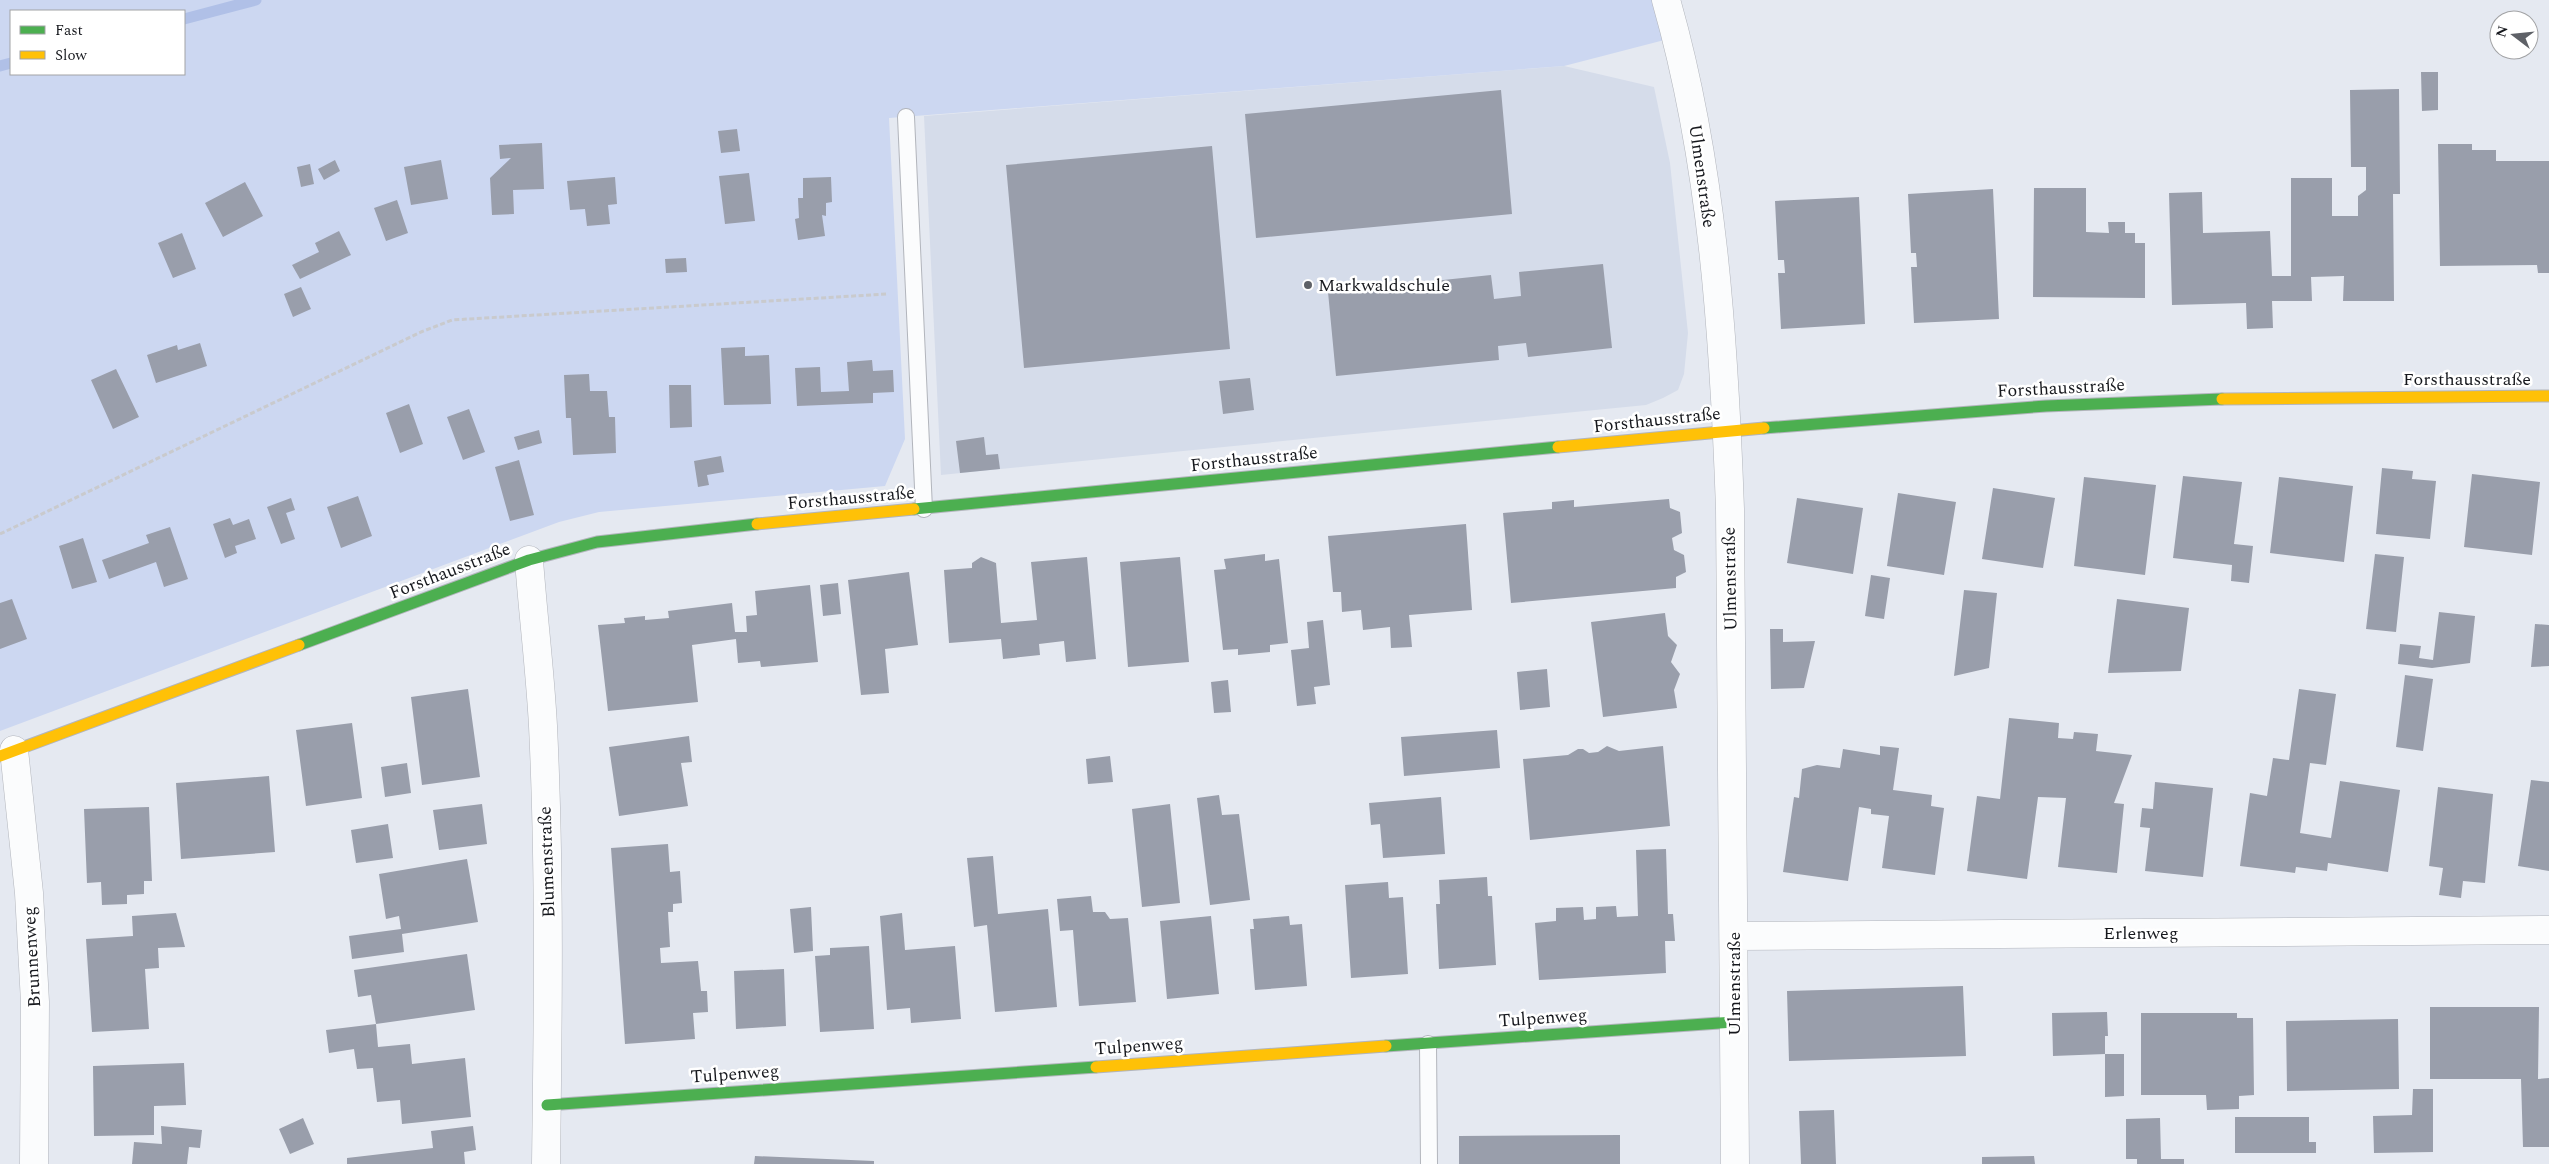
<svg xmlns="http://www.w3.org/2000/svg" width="2549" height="1164" font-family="Spectral,serif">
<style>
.built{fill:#d5dcea}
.green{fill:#ccd7f1;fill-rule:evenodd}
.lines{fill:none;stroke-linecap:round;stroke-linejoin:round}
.stream{stroke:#b0c0e7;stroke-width:11}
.building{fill:#999eab}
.lane-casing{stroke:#b2b5bc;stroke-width:18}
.street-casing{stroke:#b2b5bc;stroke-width:29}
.fast-casing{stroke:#b2b5bc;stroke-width:13}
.slow-casing{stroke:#b2b5bc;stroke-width:13}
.path{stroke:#c9cacd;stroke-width:3;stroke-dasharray:5 2.5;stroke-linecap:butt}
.lane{stroke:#fbfcfd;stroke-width:16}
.street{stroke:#fbfcfd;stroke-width:28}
.fast{stroke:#4caf50;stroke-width:11}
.slow{stroke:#ffc107;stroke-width:11}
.poi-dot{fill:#5e6167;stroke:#fff;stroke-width:2}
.labels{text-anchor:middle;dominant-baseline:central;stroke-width:5;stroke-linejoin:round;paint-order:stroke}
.street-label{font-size:18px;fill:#16181d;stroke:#fff}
.poi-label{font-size:18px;fill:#16181d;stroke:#fff;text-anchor:start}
</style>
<rect width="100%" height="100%" fill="#e5e9f1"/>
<path class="built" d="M1564,66L1654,87L1670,163L1688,333L1684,374L1678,390L1663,398L1646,405L941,475L924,116Z"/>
<path class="green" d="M0,0H1664L1676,37L1564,66L889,118L905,439L885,486L599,512L559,522L0,731ZM11,11H184V74H11Z"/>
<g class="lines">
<path class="stream" d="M184,19L256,0
M0,66L11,63"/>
</g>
<path class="building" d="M2421,72H2438V110L2422,111Z
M2399,89L2400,194H2393L2394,301H2343L2344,276L2311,277L2312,301H2272L2273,328L2247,329L2246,303L2172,305L2169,193L2202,192L2203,233L2270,231L2272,276H2291V178H2332V216H2358V196L2366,190V167H2351L2350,90Z
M1501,90L1512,214L1256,238L1245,114Z
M737,129L740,151L721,153L718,131Z
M542,143L544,189L513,190L514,214L492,215L490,178L511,158L500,159L499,145Z
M2438,144H2472V150H2496V161H2549V273H2538L2537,265L2440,266Z
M1212,146L1230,349L1024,368L1006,165Z
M335,160L340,171L324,180L318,169Z
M441,160L448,199L411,205L404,167Z
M310,164L314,184L301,187L297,167Z
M749,173L755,221L725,224L719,176Z
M615,177L617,204L608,205L610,224L587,226L585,209L570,210L567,181Z
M831,177L832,202L826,203V216L822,215L825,236L798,240L795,219L799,218L798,198H803V178Z
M245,182L263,216L223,237L205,203Z
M2034,188H2086V232L2109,233L2108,222H2125V233H2135V243H2145V298L2033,297Z
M1993,189L1999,319L1914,323L1911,267H1917L1916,253H1911L1908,194Z
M1859,197L1865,324L1781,329L1778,273H1785L1784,260H1778L1775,201Z
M397,200L408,233L386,241L374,208Z
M339,231L351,255L300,279L292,265L319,252L315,243Z
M182,233L196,269L173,278L158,243Z
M686,258L687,272L666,273L665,259Z
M1603,264L1612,348L1528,357L1526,343L1498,346L1499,360L1336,376L1328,292L1491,275L1494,299L1521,296L1519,272Z
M301,287L311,309L293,317L284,294Z
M200,343L207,366L156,383L147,355L177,345L178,350Z
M745,347V356L769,355L771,404L724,405L721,348Z
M872,360L873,371L893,370L894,392L873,393V403L797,406L795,368L820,367L821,392L849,391L847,362Z
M116,369L139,417L113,429L91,380Z
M589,374L590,391H607L609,417H615L616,453L573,455L571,418H566L564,375Z
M1250,378L1254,410L1223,414L1219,381Z
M669,385H691L692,427L670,428Z
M409,404L423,444L400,453L386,413Z
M469,409L485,452L463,460L447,417Z
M539,430L542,443L518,450L514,437Z
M984,437L986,455L998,454L1000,469L960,473L956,441Z
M721,456L724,472L707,475L709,485L698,487L694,461Z
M519,460L534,515L510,521L495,467Z
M2382,468L2413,471L2412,479L2436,481L2430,539L2376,534Z
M2472,474L2540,482L2532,555L2464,547Z
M2183,476L2242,482L2234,544L2253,546L2249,583L2231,581L2232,565L2173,558Z
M2084,477L2156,485L2145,575L2074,566Z
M2279,477L2353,486L2344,562L2270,553Z
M1993,488L2055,498L2043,568L1982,559Z
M1898,493L1956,502L1944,575L1887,566Z
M358,496L372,536L341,548L327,507Z
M291,498L295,510L286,513L295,539L281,544L267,507Z
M1797,498L1863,508L1853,574L1787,563Z
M1669,499L1670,508L1680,512L1682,533L1672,538L1674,550L1684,555L1686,572L1676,577V588L1511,603L1503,513L1552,509V502L1574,500V507Z
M230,518L233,525L249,519L256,539L235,546L237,553L225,558L213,524Z
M1466,524L1472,610L1409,615L1412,647L1391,648L1390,627L1363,630L1361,610L1342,612L1341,592H1333L1328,536Z
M170,527L188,579L164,587L156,562L109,579L102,560L149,543L146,535Z
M83,538L97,582L72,589L59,546Z
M1265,554V561L1279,559L1288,643L1270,645V652L1238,655V649L1223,650L1214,570L1226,569L1224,559Z
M2375,554L2404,557L2396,632L2366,629Z
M981,557L996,563L1001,623L1037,620L1031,562L1087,557L1096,659L1066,662L1064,641L1039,644L1040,655L1003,659L1001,639L949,643L944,570L972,568V563Z
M1180,557L1189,662L1128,667L1120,562Z
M909,572L918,645L885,649L889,693L861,695L848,580Z
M1871,575L1890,578L1884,619L1865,616Z
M838,583L841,614L823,616L820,585Z
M810,585L818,662L761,667L760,661L738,663L736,639L692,645L698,702L608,711L598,625L625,623L624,618L645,616V620L669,618L668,611L732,603L735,632H747L746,616L757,615L755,591Z
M1964,590L1997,593L1989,668L1954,676Z
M12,599L27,639L0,649V603Z
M2117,599L2189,608L2181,671L2108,673Z
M2439,612L2475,616L2470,663L2432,668L2398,664L2400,644L2421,646L2419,658L2433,660Z
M1665,613L1668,636L1677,645L1671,662L1680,674L1674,690L1677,708L1603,717L1591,622Z
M1323,620L1330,685L1314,687L1316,704L1297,706L1291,650L1309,648L1307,622Z
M2535,624L2549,625V666L2531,667Z
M1770,629H1783V642L1815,641L1804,688L1771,689Z
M1547,669L1550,707L1520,710L1517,672Z
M2405,675L2433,679L2423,751L2396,747Z
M1228,680L1231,712L1214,713L1211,682Z
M468,689L480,777L422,785L411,697Z
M2299,689L2336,694L2326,765L2310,763L2300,833L2331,838L2340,781L2400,790L2388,872L2328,863L2327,871L2296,867L2295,873L2240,866L2250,793L2267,796L2273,758L2289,760Z
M2009,718L2059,723L2058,738L2073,739L2074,732L2098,734L2096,751L2132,755L2114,803L2124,804L2117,873L2058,867L2066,798L2038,797L2027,879L1967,871L1977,796L2000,799Z
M352,723L362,798L306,806L296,730Z
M1497,730L1500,768L1404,776L1401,737Z
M689,736L692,762L681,763L688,806L619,816L609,747Z
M1607,746L1619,751L1663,746L1670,826L1530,840L1523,759L1568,755L1578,749H1583L1589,753L1598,752Z
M1880,746L1899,748L1893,790L1932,795L1931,806L1944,808L1935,875L1882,868L1889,816L1871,814V809L1859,807L1848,881L1783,872L1794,797L1799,798L1802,769L1817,765L1840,768L1843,749L1880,755Z
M1110,756L1113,782L1088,784L1086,759Z
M407,763L411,793L385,797L381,767Z
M269,776L275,852L181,859L176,783Z
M2531,780L2549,782V871L2518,866Z
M2155,782L2213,788L2203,877L2145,871L2150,828L2140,827L2142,808L2153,809Z
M2438,787L2493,794L2485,883L2463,881L2461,898L2439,895L2443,868L2429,866Z
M1219,795L1222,815L1239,814L1250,900L1210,905L1197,798Z
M1441,797L1445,854L1383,858L1380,824L1371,825L1369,803Z
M482,804L487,844L439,850L433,810Z
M1170,804L1180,903L1142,907L1132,809Z
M149,807L152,881H144V894L127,895V904L102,905L101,882L87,883L84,809Z
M388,824L393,858L356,863L351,830Z
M668,844L670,872L680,871L682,903L673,904V912H668L670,947L660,948L661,963L698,961L701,991H707L708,1012L693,1013L695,1039L625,1044L611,848Z
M1666,849L1668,914H1673L1675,941H1665L1666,973L1539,980L1535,923L1556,921V908L1583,907L1584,920L1596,919V907L1616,906L1617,917L1638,916L1636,850Z
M993,856L998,914L1048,909L1057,1007L995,1012L987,925L974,927L967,858Z
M467,859L478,922L402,934L404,952L352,959L349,936L401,929L399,916L386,919L379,874Z
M1487,877L1488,896H1492L1496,965L1439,969L1436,904H1440L1439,880Z
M1388,882L1389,898L1403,897L1408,974L1351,978L1345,885Z
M1091,896L1093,912H1105L1110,919L1128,918L1136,1002L1079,1006L1073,930L1060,931L1057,899Z
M811,907L813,951L794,953L790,909Z
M176,913L185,947L158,948L159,968L145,969L149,1029L92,1032L86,939L133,936L132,916Z
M902,913L905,950L955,946L961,1019L911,1023L910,1008L887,1010L880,916Z
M1211,916L1219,994L1167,999L1160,921Z
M1289,916L1290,925L1302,924L1307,986L1255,990L1250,929H1254L1253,919Z
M869,946L874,1029L820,1032L815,956L830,955V948Z
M467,954L475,1010L376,1024L371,995L358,997L354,970Z
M784,969L786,1026L736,1029L734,971Z
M1963,986L1966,1056L1789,1061L1787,991Z
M2430,1007H2539L2538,1079L2549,1078V1147H2523L2521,1079H2430Z
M2107,1012L2108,1036H2105V1054L2053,1056L2052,1013Z
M2141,1013H2237V1018H2253L2254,1095L2239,1096V1109L2207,1110L2206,1095H2141Z
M2398,1019L2399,1089L2287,1091L2286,1021Z
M376,1024L378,1047L410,1044L412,1064L465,1058L471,1117L402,1124L400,1100L377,1102L373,1068L357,1069L354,1049L329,1053L326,1030Z
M2105,1054H2124V1096L2105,1097Z
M184,1063L186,1105L154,1106V1135L94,1136L93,1066Z
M2413,1089H2433V1152L2374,1153L2373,1116L2412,1115Z
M1834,1110L1836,1164H1801L1799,1111Z
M2235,1117H2309V1142H2316V1153H2235Z
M303,1118L314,1144L290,1154L279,1129Z
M2160,1118L2161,1159H2184V1164H2137V1159H2126V1119Z
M161,1126L202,1130L200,1148L189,1147L187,1164H132L134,1142L162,1144Z
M473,1126L476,1150L464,1152L465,1164H347V1158L433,1148L431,1131Z
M1620,1135V1164H1459V1136Z
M755,1156L874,1161V1164H754Z
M2034,1156L2035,1164H1982V1157Z"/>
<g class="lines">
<g class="lane-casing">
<path id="lane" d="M906,117L924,509
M1428,1044L1429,1164"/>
</g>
<g class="street-casing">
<path id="street" d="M1666,0C1713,164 1724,339 1730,509L1735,1164
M529,560C533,615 540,670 543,726C550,872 548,1018 546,1164
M14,750L29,893L35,1002L34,1164
M1734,936L2549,930"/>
</g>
<g class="fast-casing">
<path id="fast" d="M1764,428L2046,406L2222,399
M914,509L1558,447
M299,645L529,560L597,542L757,524
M1386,1046L1734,1022
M547,1105L1096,1067"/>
</g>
<g class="slow-casing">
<path id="slow" d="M2222,399L2549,396
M1558,447L1764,428
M757,524L914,509
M0,756L299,645
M1096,1067L1386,1046"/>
</g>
<path class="path" d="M0,534L421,332L452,320L887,294"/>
<use href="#lane" class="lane"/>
<use href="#street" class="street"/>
<use href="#fast" class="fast"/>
<use href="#slow" class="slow"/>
</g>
<circle class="poi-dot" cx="1308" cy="285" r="5"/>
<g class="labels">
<g class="street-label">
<text transform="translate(1702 176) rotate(82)">Ulmenstraße</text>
<text x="2467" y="379">Forsthausstraße</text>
<text transform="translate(2061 388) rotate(-3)">Forsthausstraße</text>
<text transform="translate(1657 420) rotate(-6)">Forsthausstraße</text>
<text transform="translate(1254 459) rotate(-6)">Forsthausstraße</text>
<text transform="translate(851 498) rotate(-5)">Forsthausstraße</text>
<text transform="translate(450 571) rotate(-21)">Forsthausstraße</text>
<text transform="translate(1730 579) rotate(-91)">Ulmenstraße</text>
<text transform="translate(547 862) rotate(-92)">Blumenstraße</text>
<text x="2141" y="933">Erlenweg</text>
<text transform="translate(32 957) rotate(-93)">Brunnenweg</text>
<text transform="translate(1734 984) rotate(-90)">Ulmenstraße</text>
<text transform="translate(1543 1018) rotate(-4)">Tulpenweg</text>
<text transform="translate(1139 1046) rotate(-4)">Tulpenweg</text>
<text transform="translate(735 1074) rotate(-4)">Tulpenweg</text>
</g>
<g class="poi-label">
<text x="1318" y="285">Markwaldschule</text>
</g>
</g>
<rect x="10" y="10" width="175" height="65" fill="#ffffff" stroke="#a2a3a5"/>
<rect x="20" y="26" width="25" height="8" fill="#4caf50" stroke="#a2a3a5"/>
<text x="55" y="35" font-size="15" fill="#16181d">Fast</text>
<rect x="20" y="51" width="25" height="8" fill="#ffc107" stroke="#a2a3a5"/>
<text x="55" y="60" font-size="15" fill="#16181d">Slow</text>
<g transform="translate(2514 35) rotate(286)"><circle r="24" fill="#ffffff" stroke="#a2a3a5"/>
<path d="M0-4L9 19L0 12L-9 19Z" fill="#5e6167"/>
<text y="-8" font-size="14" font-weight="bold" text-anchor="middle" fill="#16181d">N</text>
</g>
</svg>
